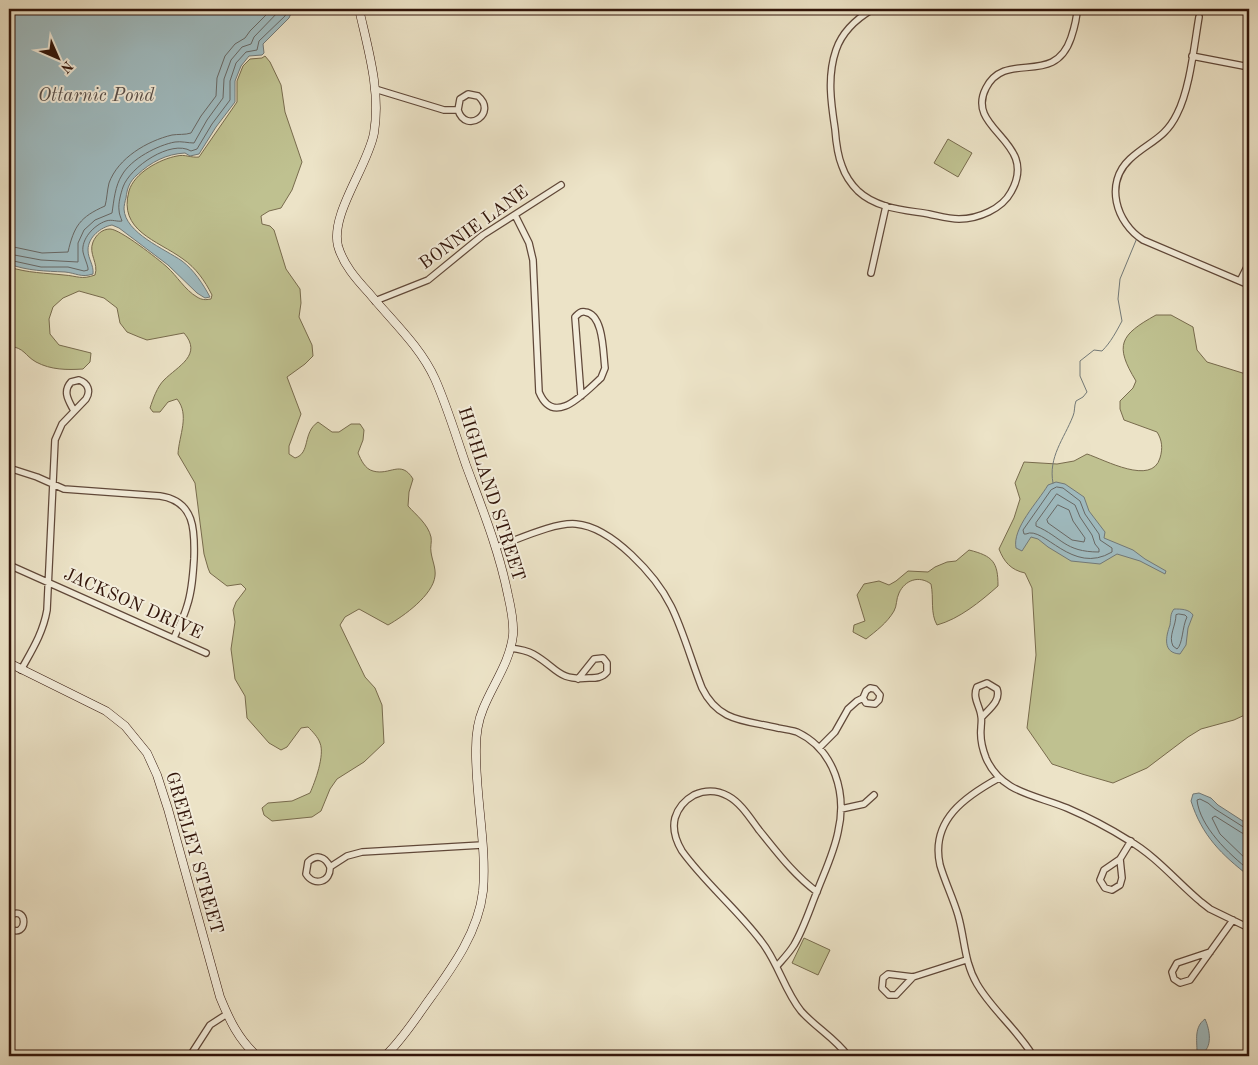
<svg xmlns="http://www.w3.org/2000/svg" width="1258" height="1065" font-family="'Old Standard TT',serif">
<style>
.green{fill:#bfc190;stroke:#786b4d}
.water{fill:#9fbbc0;stroke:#737977}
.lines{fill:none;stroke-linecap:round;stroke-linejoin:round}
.shore{stroke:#686865;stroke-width:1}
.stream{stroke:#737977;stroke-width:1}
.street-casing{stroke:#604839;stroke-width:8}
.secondary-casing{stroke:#32150a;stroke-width:9}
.street{stroke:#f3eddb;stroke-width:5.5}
.secondary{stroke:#f3eddb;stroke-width:8}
.labels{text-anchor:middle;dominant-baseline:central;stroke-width:4;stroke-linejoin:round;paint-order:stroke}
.street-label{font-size:18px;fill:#32150a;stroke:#f3eddb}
.water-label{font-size:19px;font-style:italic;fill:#584f4a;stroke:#f3eddb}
</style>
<rect width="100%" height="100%" fill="#ece3c7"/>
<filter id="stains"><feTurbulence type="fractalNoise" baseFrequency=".004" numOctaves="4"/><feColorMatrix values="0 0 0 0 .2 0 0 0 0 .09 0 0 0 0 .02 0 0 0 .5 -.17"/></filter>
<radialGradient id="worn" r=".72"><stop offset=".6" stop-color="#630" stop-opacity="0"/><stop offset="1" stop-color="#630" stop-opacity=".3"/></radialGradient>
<path class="green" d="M265,56L270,62L281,85L285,112L302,162L292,190L281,208L269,211L261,216L262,224L270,226L274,230L286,269L300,289L301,303L299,317L312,345L313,356L305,364L287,377L301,414L289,446V454L295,458C311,453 302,433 318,422L332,432H339L351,424H360L364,430L363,440L358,453C361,460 365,469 373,471C390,476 401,459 413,479L409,492L408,506C416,515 428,524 431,537C432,542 430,547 431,552C432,560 436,568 435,576C433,595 404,616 388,625L359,609L345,617L340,625L365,677L375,688L382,705L384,743L364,762L337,779L330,789L321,811L312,817L272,821L264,815L262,808L268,803L292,801L310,793C315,782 325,755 320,743C318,737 312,731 308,727L301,728L287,747L281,750L269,743L247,718L245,696L235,679L231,649L235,622L233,610L236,602L246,589L241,584L227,586L210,573L208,568L204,554L195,483L178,454C179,435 190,415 177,399L168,402L160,412H153L150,408C153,399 157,387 164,380C178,366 203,355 184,333L147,340L139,337L127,332L120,323L117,308L104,298L79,291L63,298L53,307L49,319L50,334L59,345L91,353L90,362L83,369C67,370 51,370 36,362C24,355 25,348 9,346V267C28,273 45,273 64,275C78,276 81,280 95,275C99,263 88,254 93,242C96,235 102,229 110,229C120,229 158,259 167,267C177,276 185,290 197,297C202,300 205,300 211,299L212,295C205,281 196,268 183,259C157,240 118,231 129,191C134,173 160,159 177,156C185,154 191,158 199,157L237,102V81L243,66L250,59L262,58Z
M948,139L972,153L958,177L934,163Z
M1156,315H1171L1193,327L1197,350L1207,362L1249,375V713L1234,720L1201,729L1188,737L1147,768L1113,783L1082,774L1052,764L1027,728L1036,655L1032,588L1025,573C1011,570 1004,562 999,549L1014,518L1020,499L1015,483L1024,462L1057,464L1074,461L1087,454C1105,460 1152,486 1160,458C1163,448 1162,440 1157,432L1124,420L1120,409V401L1133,388L1136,381C1114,345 1120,335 1156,315Z
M969,550C993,556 998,562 998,586C980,602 959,619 937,625C930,613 934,598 931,584C919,575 905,580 899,593C896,599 897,606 894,611C887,623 876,631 866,639L853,632L854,625L865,621L857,595L864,584L879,581L889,585L896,581L908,571L928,572L935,567L947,562L956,561Z
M804,938L830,950L818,975L792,963Z"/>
<path class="water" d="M9,9H293L289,18L263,44L264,53L262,55L249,56L241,66L235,81V102L216,127L199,154L190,156L185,153C166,154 151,162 137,175C130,181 127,188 126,198C125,201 124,206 124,209C125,233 165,249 182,261C194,270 203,284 210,297L205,298L197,293L168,265L119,228L112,225C101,227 88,237 88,250C88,259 94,265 93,274C81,278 76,273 65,272C45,271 28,271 9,264Z
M1056,482L1065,484L1084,497L1089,511L1105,532L1104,538L1133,550L1145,559L1166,571L1165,574L1140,561L1117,554L1100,564L1071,561L1048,547L1038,539L1031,537L1022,551L1016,548C1012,528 1038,502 1048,485Z
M1174,609C1181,609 1189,609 1193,615L1188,628L1186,645L1180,654C1162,653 1166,636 1170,625C1171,618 1170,614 1174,609Z
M1199,793L1211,798L1218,805L1249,825V876C1222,855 1202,836 1191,801L1193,794Z
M1205,1019C1210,1030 1213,1048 1201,1054L1197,1052C1197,1040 1194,1027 1205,1019Z"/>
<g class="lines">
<path class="shore" d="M9,246L42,253L68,252C74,226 80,217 105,206C107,199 107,191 109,183C118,158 147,141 172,135C178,134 185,135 191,133L201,116L216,96L217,78L225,56L235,44L245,38L250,31L272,9
M9,254L41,260L78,262V243L84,230L95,220L112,213C114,200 115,186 122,175C131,159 158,145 175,142C181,141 188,143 194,143L207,120L223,98L224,79L231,60L242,47L251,44L254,37L281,9
M9,260L41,267H68L84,271L88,270V268C87,263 84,257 83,252C81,239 94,225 106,221C112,219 117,222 122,221C121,218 119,214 119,210C118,203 121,193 123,187C130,167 171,139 191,151L197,149L212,124L230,100V81L236,63L246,52L257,50L259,41L285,16L288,9
M1057,487L1063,488L1080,501L1085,514L1099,534L1100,540L1112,548V552C1072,576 1044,525 1026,534H1024L1023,530L1051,490Z
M1057,494L1075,505L1080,517L1092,535L1095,544L1099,549V552C1064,552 1062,537 1036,526V523Z
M1058,505L1069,510L1073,521L1085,538L1084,542L1072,540L1048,523L1047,520Z
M1179,614L1185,615L1187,617C1182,627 1183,644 1177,649L1173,646C1168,636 1176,626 1176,615Z
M1249,828H1245L1215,809L1208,803L1200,799L1197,800C1200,827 1229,854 1249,870
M1249,835L1242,833L1215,816L1212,818L1220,834L1249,862"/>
<path class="stream" d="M1053,483C1048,457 1064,439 1073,416C1075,412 1074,406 1076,401L1083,397L1087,392L1080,376V361L1094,350L1102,351C1111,342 1116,332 1122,321L1118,299L1120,279L1137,238"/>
<g class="street-casing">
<path id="street" d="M873,9C856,19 842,32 836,50C827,76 831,103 835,129C836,142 837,154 842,166C845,175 851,184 858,191C877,209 906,210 929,214C939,216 949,219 959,219C978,219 1002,209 1011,192C1040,141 964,130 986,88C1006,49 1054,88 1071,38C1074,29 1077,19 1077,9
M1199,17C1194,46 1190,89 1177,114C1165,139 1148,142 1130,159C1104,183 1116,223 1143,240L1249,285
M1192,56L1249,67
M375,89L444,110H458C466,135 498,113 478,96L468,94L460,99L458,110
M515,215L529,243L533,260L539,392C554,428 584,393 601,378L605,368C603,354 604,314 585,312C580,311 578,314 575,317L581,396
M871,273L886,206
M1240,281L1249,263
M375,301L428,280L483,235L561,185
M9,468L37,477L64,489L160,496C195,501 195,531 194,559C193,575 192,591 187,606C184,617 178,628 174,638
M496,547C517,540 554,522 576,524C612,527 656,576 671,606C683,630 692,663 702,688C719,723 746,720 778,728C784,729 791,730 797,732C835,750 847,794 838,832C834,852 825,871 818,889C810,908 804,928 794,945C789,953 783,959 777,966
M9,565L206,653
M510,648C518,649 526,650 533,654C558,668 557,681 589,678C596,678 602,678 607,672V663L603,658L594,659L578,679
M21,670C32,650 43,633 47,610L55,440L62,424L86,399C91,391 88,383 79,380L71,382C62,392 69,401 74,411
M982,717C989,709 1001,701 997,689L987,683L977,687C972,698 980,706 981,716C982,720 981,724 981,728C980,738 982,748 986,758C1001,793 1036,795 1067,808C1088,817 1109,828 1128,840C1156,856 1177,882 1201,902L1210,909L1249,928
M819,748L835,732L848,709L857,701L863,698L866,703L875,704L879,700L880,695L875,689L870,688L866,691L863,698
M999,778C966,796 930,820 940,865C945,882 953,898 958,915C965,939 964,962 977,984C992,1010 1017,1029 1033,1056
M841,809L864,804L874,795
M1120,859L1122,878L1120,885L1112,890L1105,888L1100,880L1104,870L1120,859L1131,841
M330,867C325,856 316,854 308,862L306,874C314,887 331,882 330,867L347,856L362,852L482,845
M817,892C793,874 777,852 759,830C750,818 741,803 728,796C717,790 705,790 694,795C685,800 678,808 675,818C672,830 676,841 682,851C705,883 737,909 761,941C778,962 784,990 801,1011C815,1027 835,1038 848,1056
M9,902L12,914
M9,916C29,903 28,941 9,928
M1210,952L1177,963L1172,972L1174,979L1180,983L1190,980L1233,920
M913,977L896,995H889L882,988L883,978L888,974L913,977L966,960
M190,1056L210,1025L227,1014"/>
</g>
<g class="secondary-casing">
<path id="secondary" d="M359,9C368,49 381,91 374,133C368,166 330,214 338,246C343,264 356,279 369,293C392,321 420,346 435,379C447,406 456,436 466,465C482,508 499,550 508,595C511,608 514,622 513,635C510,662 493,684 483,709C478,721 476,735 476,748C475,795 487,845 483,891C478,935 449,972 424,1007C412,1024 400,1042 385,1056
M9,663L106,711L125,726L147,753L157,775L168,809L220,997C229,1019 238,1039 257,1056"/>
</g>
<use href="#street" class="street"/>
<use href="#secondary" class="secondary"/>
</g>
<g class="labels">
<g class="street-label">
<text transform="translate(474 228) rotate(-36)">BONNIE LANE</text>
<text transform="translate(491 494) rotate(72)">HIGHLAND STREET</text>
<text transform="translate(133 604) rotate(24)">JACKSON DRIVE</text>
<text transform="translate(194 853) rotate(74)">GREELEY STREET</text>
</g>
<g class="water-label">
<text x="96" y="96">Ottarnic Pond</text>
</g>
</g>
<rect width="1258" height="1065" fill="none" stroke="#ece3c7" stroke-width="30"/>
<rect x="10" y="10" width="1238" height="1045" fill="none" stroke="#32150a" stroke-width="2.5"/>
<rect x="15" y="15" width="1228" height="1035" fill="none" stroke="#32150a"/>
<g transform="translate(58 58) rotate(135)" stroke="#f3eddb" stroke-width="4" paint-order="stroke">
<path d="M0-4L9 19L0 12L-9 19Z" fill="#32150a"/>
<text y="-8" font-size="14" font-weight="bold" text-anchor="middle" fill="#32150a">N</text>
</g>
<rect width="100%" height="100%" filter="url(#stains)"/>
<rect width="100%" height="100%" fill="url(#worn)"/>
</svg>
